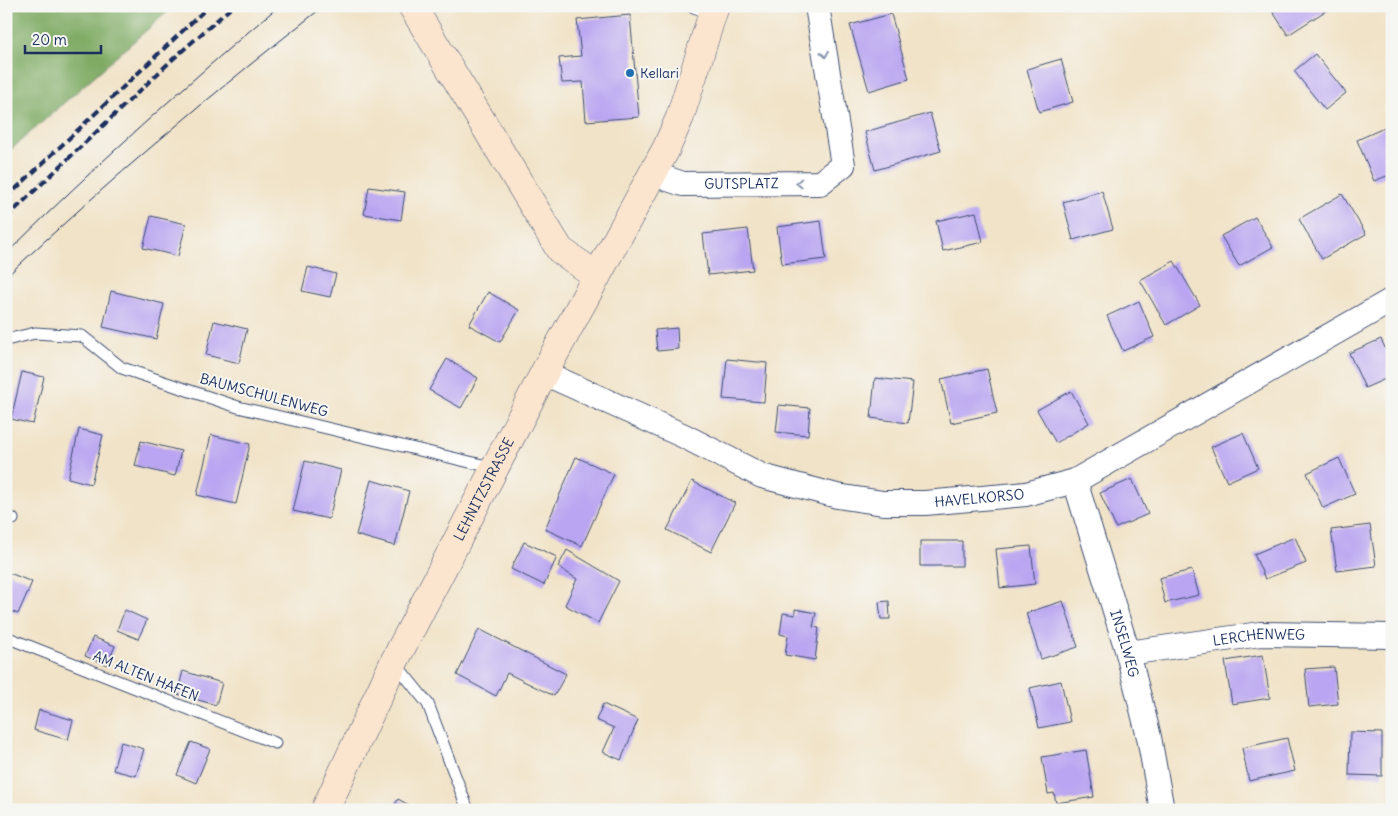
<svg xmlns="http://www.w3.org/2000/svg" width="1398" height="816" font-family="Delius,sans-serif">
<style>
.forest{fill:#7eaa63;stroke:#4c6c60}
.building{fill:#b9a5f1}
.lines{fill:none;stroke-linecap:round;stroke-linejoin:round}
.lane-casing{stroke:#3b4a6e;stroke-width:13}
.street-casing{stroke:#3b4a6e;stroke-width:26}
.secondary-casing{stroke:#3b4a6e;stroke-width:29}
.lane{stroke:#fff;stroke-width:11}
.street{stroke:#fff;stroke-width:24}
.secondary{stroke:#fbe5cf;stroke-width:28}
.tram{stroke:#1b2f5e;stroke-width:1}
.rail{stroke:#1b2f5e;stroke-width:4;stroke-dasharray:8 4;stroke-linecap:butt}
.oneway{stroke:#8d97ae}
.poi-dot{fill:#1f6fb2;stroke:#f6f6f2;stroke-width:2}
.labels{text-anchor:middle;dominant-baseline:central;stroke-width:4;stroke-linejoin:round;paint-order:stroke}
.poi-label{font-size:14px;fill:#1b2f5e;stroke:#f6f6f2;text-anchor:start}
.street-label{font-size:14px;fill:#1b2f5e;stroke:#f6f6f2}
</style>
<rect width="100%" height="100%" fill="#f6f6f2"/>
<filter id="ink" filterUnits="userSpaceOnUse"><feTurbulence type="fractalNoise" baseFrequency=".02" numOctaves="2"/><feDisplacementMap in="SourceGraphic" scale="10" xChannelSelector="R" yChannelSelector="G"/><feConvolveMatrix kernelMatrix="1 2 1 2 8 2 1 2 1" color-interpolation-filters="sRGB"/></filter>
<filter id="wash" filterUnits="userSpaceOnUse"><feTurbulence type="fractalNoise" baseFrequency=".0096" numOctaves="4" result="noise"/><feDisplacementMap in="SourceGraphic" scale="20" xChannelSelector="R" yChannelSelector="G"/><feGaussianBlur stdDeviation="1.12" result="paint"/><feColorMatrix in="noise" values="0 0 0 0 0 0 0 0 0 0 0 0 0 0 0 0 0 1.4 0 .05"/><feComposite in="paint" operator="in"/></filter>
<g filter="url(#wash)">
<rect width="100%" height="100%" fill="#f1e3c8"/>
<path class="forest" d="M6,6H174L6,154Z"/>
<g id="blocks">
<path class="building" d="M1269,6H1329L1330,8L1288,35Z
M891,14L909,79L869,91L850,25Z
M630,15L639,117L586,121L583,82L562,83L559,58L581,56L577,20Z
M1315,54L1346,93L1325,110L1294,71Z
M1061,59L1073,102L1039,112L1027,69Z
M930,113L941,151L875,170L865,132Z
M1384,128L1392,145V174L1374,181L1357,140Z
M369,187L405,192L401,220L364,214Z
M1102,191L1113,229L1073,240L1063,202Z
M1342,194L1366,234L1322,259L1299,219Z
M976,212L983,242L943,251L936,221Z
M151,216L186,224L178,256L143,248Z
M1255,217L1273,247L1239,266L1221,236Z
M821,221L826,259L782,264L777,227Z
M748,229L753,270L708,275L703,234Z
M1174,261L1200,305L1166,325L1140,280Z
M308,267L336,274L330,297L302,291Z
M111,291L164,304L156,339L103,327Z
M488,292L519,310L500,342L469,325Z
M1139,301L1154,337L1123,351L1107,316Z
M214,321L247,329L239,363L206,355Z
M677,328L678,349L657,351L655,330Z
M1381,339L1392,363V376L1365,388L1349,353Z
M447,359L478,378L461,408L429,390Z
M727,359L767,363L764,402L723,399Z
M987,369L997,413L951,423L941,379Z
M22,372L44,377L33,424L11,419Z
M875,378L913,382L908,423L871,418Z
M1071,391L1089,423L1056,443L1037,410Z
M779,405L810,408L808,435L776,432Z
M79,429L103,435L91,484L68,478Z
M1243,433L1258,468L1227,482L1211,447Z
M211,435L250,444L236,504L197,495Z
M141,441L181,451L175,476L135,466Z
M576,457L614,474L582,546L545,529Z
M1339,458L1355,494L1323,508L1307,473Z
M305,461L341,470L329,519L293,511Z
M1132,479L1148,514L1116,528L1100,493Z
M371,480L409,491L395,546L356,535Z
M692,481L735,503L711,552L667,530Z
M1370,525L1376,566L1337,571L1331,530Z
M1295,537L1306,563L1265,579L1254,554Z
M920,541H962V566H920Z
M524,542L557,557L544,585L511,569Z
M1031,546L1035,584L1000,588L996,549Z
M567,550L619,581L598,623L565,605L577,579L558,567Z
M1192,570L1199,595L1165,603L1159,578Z
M7,572L32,582L18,614L6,609Z
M889,601L890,619H881L879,602Z
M1063,601L1078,647L1041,659L1026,613Z
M795,609L816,613L813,627L819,628L815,660L785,655L788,636L780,634L783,613L795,615Z
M125,610L147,620L138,639L117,630Z
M479,629L566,674L554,696L507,673L496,696L457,675Z
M93,637L115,646L107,665L85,656Z
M1263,655L1270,698L1232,704L1225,661Z
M1334,667L1338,704L1309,707L1305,669Z
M183,671L222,683L216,705L177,694Z
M1061,681L1070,722L1039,728L1030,688Z
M603,704L638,720L621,760L603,752L614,728L596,720Z
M39,710L73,720L68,740L34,730Z
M1350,732L1382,733V776L1349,775Z
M1287,738L1295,771L1249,781L1242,748Z
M121,742L144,749L136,776L113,770Z
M191,742L210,749L196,783L177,775Z
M1086,750L1094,797L1056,803L1054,793L1048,794L1042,757Z
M398,799L418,810H392Z"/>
</g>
</g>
<g filter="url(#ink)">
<use href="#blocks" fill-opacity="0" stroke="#3b4a6e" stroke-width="1"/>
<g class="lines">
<g class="lane-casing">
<path id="lane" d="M691,6L713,14
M6,340L35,333L82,336L122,368L238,407L495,468
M6,515L13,519
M6,637L275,743
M395,663L428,704L468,810"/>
</g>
<g class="street-casing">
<g id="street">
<path id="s1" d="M653,174L683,184L820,183L843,165L817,6"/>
<path id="s2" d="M544,373L684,436L762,476L837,496L883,503H925L1026,494L1075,481L1392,300"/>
<path id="s3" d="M1075,481L1128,653L1149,737L1162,810"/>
<path id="s4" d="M1128,653L1260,634L1392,636"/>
</g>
</g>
<g class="secondary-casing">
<g id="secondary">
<path d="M412,6L560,250L597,276"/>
<path id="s5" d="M325,810L394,662L544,373L666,149L680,117L715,6"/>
</g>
</g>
<use href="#lane" class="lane"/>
<use href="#street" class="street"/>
<use href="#secondary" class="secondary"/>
<path class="tram" d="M6,254C94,167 185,85 279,6
M6,277C108,181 214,92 324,6"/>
<path class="rail" d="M6,198L209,6
M6,218L173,59L233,6"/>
</g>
<defs><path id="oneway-chevron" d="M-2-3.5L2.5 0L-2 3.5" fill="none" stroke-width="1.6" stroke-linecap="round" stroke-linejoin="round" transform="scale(1.25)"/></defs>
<g class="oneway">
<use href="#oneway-chevron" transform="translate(825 54) rotate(81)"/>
<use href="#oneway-chevron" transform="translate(799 183) rotate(179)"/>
</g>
</g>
<circle class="poi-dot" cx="630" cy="73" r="5"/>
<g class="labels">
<g class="poi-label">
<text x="640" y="73">Kellari</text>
</g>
<g class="street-label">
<text stroke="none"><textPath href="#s1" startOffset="90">GUTSPLATZ</textPath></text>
<text transform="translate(264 395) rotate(15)">BAUMSCHULENWEG</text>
<text stroke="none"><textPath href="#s5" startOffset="358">LEHNITZSTRASSE</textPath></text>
<text stroke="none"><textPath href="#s2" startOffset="462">HAVELKORSO</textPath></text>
<text stroke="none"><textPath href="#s4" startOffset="132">LERCHENWEG</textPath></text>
<text stroke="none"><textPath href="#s3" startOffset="170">INSELWEG</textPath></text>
<text transform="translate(146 676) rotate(22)">AM ALTEN HAFEN</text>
</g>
</g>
<rect width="1398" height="816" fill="none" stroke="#f6f6f2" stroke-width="25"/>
<path d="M25 45v8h76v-8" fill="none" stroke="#1b2f5e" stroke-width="2.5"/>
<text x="32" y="45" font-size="15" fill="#1b2f5e" stroke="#f6f6f2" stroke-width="4" paint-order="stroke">20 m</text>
</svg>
